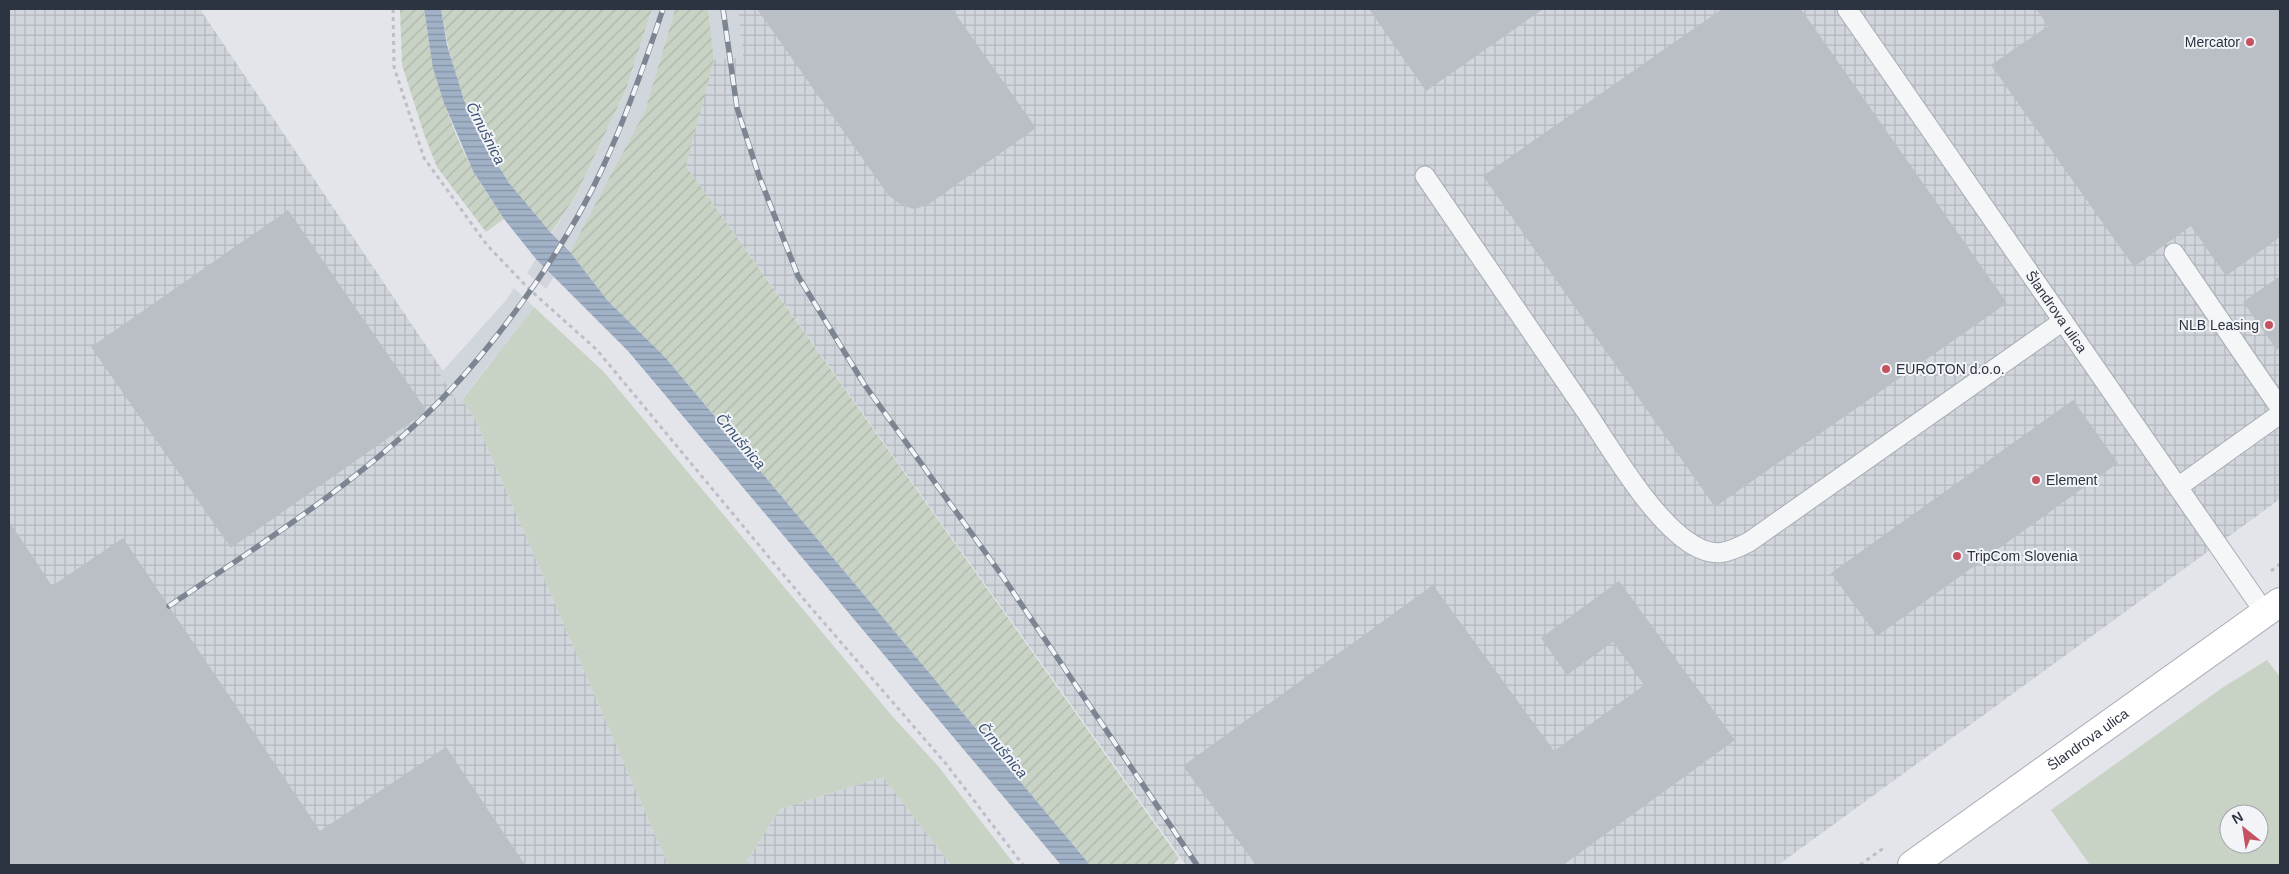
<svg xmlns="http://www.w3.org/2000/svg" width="2289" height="874" font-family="Helvetica,sans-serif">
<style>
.built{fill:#d1d5dc}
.industrial{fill:url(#industrial-grid)}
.green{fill:#c8d3c5;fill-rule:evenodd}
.garden{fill:url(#garden-furrows)}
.water{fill:url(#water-rules)}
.building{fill:#babfc6}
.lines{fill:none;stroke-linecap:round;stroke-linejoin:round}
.lane-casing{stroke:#a8acb4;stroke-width:21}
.secondary-casing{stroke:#a8acb4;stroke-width:30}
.path{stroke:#bdbfc5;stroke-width:3;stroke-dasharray:4 4;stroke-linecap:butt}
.lane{stroke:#f5f6f8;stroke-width:19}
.secondary{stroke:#fff;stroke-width:28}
.rail-casing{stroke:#7d8592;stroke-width:5.5}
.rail{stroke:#f2f4f7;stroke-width:4;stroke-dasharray:11;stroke-linecap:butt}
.poi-dot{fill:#c55260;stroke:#f2f4f7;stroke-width:2}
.labels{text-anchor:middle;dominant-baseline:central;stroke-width:4;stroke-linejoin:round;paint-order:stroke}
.poi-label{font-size:14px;fill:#2c3341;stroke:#f2f4f7;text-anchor:start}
.street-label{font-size:14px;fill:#2c3341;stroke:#f2f4f7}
.water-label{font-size:15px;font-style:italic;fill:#395172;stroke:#f2f4f7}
</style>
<defs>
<pattern id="industrial-grid" width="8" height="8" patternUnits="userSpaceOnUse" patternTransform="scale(1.25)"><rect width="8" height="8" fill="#d1d5dc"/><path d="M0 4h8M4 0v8" fill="none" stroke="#b4b7be"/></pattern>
<pattern id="garden-furrows" width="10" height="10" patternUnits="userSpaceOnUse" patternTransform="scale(1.25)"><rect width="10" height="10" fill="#c8d3c5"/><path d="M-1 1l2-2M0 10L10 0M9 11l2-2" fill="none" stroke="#acb6aa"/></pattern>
<pattern id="water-rules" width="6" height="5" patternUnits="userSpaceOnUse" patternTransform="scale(1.25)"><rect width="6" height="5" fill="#a1b2c7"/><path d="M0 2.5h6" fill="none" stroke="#8391a3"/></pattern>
</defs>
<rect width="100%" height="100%" fill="#e3e5ea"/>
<path class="built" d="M652,9H675L645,111L578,239L546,289L527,273L575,197L626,91Z
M708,9H738L743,57L714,60Z
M514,288L534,307L459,403L440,374L507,299Z"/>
<path class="industrial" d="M9,9H200L443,371L440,374L458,402L462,400L476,421L668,865H9Z
M738,9H2280V499L1778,865H1186L686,166L714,60L743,57Z
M883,777L951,865H750L747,861L780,809Z"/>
<path class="green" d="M534,307L604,372L893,717L938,766L1015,865H951L883,777L780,809L747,861L750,865H668L476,421L462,400Z
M2267,660L2280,677V865H2090L2051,810L2222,688ZM2229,814H2259V844H2229Z"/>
<path class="garden" d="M400,9H424C431,65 446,120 473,170C482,187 494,203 504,219L486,232L437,167L424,134L402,65Z
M441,9H652L626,90L575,197L551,233C537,217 522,200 509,183C471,132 451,71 441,9Z
M675,9H708L714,60L686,166L1179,858L1173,865H1090L665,357L608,301L570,252L645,111Z"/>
<path class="water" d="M424,9H441L447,45L464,100L481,139L509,183L551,233L570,252L608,301L665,357L1090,865H1061L628,351L536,259L504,219L473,171L444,103L433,68Z"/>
<path class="building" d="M757,9H952L1036,128L929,204L915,209L903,206L889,196Z
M1369,9H1543L1426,91Z
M1722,9H1801L2007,303L1715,507L1483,176Z
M2036,9H2280V237L2226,276L2191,226L2134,267L1991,65L2048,26Z
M288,210L427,411L231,548L91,347Z
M2280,276V347L2277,350L2243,302Z
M2073,400L2118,463L1877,636L1831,573Z
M9,521L52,586L123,538L320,831L446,747L525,865H9Z
M1619,581L1735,740L1563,865H1256L1183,766L1433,585L1554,751L1644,685L1613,642L1567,675L1541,638Z"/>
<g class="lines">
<g class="lane-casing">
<g id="lane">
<path id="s1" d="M1847,9L2265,613"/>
<path d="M1425,176C1479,255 1533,334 1587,413C1613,452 1653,521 1693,545C1715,558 1728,553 1749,542L2063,321"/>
<path d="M2174,253L2280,408"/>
<path d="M2178,487L2280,414"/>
</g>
</g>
<g class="secondary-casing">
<g id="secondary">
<path id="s2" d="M1912,865L2280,602"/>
</g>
</g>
<path class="path" d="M393,9L394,67L424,158L487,245L529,289L597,350L807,603L947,765L1023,865
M2271,571L2280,564
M1860,865L1885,847"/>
<use href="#lane" class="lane"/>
<use href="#secondary" class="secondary"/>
<g class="rail-casing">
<path id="rail" d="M723,9L737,108L759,176L798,276L864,384L1003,577L1197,865
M169,606C254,549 340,494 416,424C485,361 563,254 602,169C626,118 645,63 663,9"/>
</g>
<use href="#rail" class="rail"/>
</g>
<g class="poi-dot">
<circle cx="2250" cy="42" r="5"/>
<circle cx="2269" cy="325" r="5"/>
<circle cx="1886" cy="369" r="5"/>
<circle cx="2036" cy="480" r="5"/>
<circle cx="1957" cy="556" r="5"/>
</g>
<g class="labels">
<g class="poi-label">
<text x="2240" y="42" text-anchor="end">Mercator</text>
<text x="2259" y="325" text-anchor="end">NLB Leasing</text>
<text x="1896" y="369">EUROTON d.o.o.</text>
<text x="2046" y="480">Element</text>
<text x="1967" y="556">TripCom Slovenia</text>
</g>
<g class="street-label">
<text stroke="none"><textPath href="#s1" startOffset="368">Šlandrova ulica</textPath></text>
<text stroke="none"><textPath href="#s2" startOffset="216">Šlandrova ulica</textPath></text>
</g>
<g class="water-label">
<text transform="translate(486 133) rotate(63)">Črnušnica</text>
<text transform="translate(741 441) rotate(50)">Črnušnica</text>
<text transform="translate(1003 750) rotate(50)">Črnušnica</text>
</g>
</g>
<rect width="2289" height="874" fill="none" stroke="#2c3341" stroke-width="20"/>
<g transform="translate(2244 829) rotate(330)"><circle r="24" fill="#f2f4f7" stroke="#a3a7ae"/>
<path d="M0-4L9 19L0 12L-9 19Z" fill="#c55260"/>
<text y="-8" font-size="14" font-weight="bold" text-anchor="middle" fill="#2c3341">N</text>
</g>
</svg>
